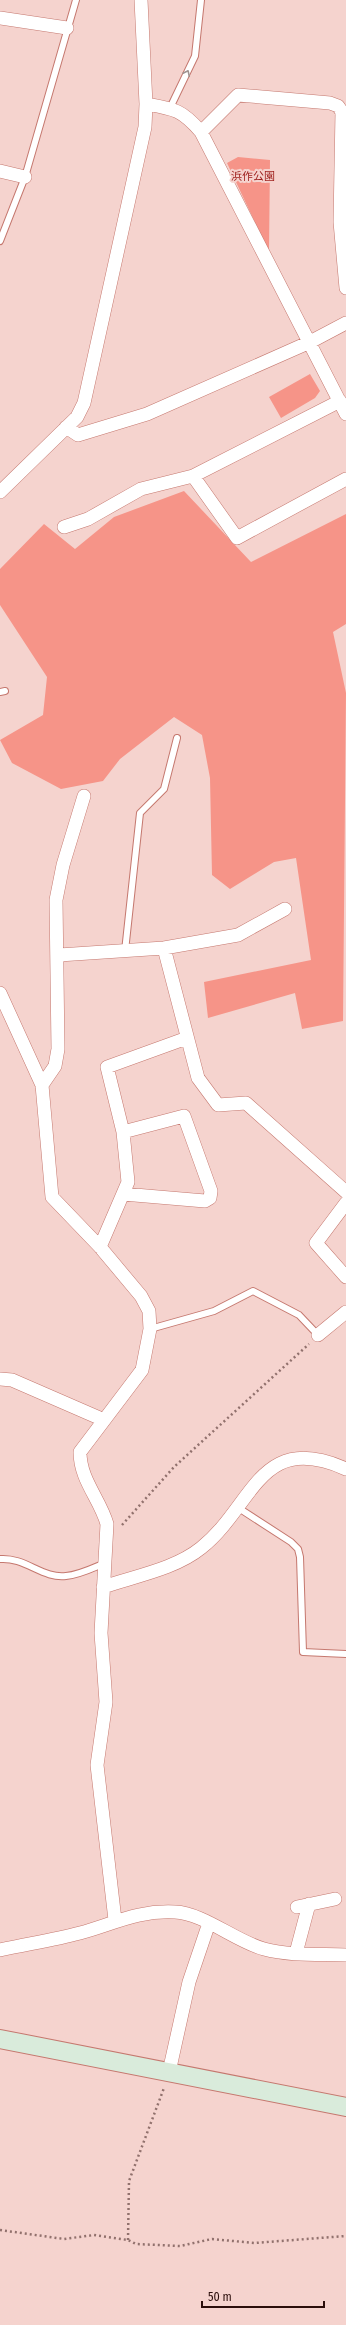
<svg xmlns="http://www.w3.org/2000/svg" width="346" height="2325" font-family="'Fira Sans Condensed','Noto Sans JP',sans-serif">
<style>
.green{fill:#f69488}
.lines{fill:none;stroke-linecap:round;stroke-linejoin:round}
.lane-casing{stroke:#c5786f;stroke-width:8}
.street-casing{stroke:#c5786f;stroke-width:14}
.secondary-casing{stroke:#c5786f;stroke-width:20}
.path{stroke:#91716d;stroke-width:2.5;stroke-dasharray:2 3;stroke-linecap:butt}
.lane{stroke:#fff;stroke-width:6}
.street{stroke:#fff;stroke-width:13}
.secondary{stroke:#d9ebdb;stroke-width:18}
.oneway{stroke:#a09391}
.labels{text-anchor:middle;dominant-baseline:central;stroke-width:4;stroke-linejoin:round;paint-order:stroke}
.park-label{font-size:11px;fill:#9e201d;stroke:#f5d3ce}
</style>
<rect width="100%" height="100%" fill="#f5d3ce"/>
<path class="green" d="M238,157L270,160L269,252L227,163Z
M310,374L320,391L315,398L281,418L269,397Z
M184,491L251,562L346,514V624L333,632L346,693L343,1021L302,1029L295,993L208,1018L204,982L311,960L296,858L274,862L230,889L212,875L210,778L202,735L174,717L120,759L103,781L61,789L12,763L0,740L43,715L47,677L0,605V569L44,524L75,549L114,517Z"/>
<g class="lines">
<g class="lane-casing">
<path id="lane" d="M170,108L195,56L201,0
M0,241L25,177L76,0
M0,692L5,691
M125,951L140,813L164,789L177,738
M150,1329L214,1311L253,1291L299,1315L318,1335
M237,1507L291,1542L298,1549L300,1557L303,1652L346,1654
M0,1559C25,1557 43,1579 66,1576C79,1575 93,1568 105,1563"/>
</g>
<g class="street-casing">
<path id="street" d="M0,18L67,28
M146,104C175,109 182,110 201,132L346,414
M201,132L238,95L330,103L338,106L342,112L340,222L346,288
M0,171L25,177
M66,427L78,435L147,414L310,342L346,323
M193,476L237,538L346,479
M0,492L77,417L84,403L145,127L146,104L141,0
M64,527L88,519L141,489L193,476L340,401
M164,948L198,1078L218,1105L246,1103L346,1192
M59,955L164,948L238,935L285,909
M0,993L42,1085L52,1197L100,1247L141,1296L149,1311L150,1329L142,1370L80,1452C80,1480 100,1499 107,1524L101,1633L106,1702L97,1765L115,1920
M42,1085L55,1066L58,1049L56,900L63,865L84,796
M123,1132L184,1116L211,1191L210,1198L205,1201L123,1194
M346,1203L316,1243L346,1277
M100,1247L128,1182L123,1132L107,1067L187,1038
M318,1335L346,1312
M0,1379L12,1380L104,1420
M103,1587C135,1576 175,1569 201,1548C254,1506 259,1430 346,1469
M297,1907L335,1899
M0,1950C27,1944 54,1940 80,1933C113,1924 138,1910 175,1912C203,1913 237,1942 264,1949C290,1956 319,1954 346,1955
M296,1953L309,1904
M169,2072L189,1982L209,1923"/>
</g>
<g class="secondary-casing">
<path id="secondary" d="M0,2039L346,2107"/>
</g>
<path class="path" d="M122,1525L174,1467L309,1344
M0,2230L64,2239L94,2235L128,2240L136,2244L180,2246L212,2239L254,2243L346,2236
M128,2240L129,2181L164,2088"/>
<use href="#lane" class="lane"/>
<use href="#street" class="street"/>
<use href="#secondary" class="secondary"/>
</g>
<defs><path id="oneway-chevron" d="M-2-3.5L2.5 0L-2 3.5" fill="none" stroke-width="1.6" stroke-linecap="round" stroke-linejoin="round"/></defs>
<use class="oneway" href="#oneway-chevron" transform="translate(187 73) rotate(-64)"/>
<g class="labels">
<g class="park-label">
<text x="253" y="176">浜作公園</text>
</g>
</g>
<path d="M202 2301v6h122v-6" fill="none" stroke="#2b0e0b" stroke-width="2"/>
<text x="208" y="2301" font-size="12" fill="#2b0e0b" stroke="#f5d3ce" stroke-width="3" paint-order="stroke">50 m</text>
</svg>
